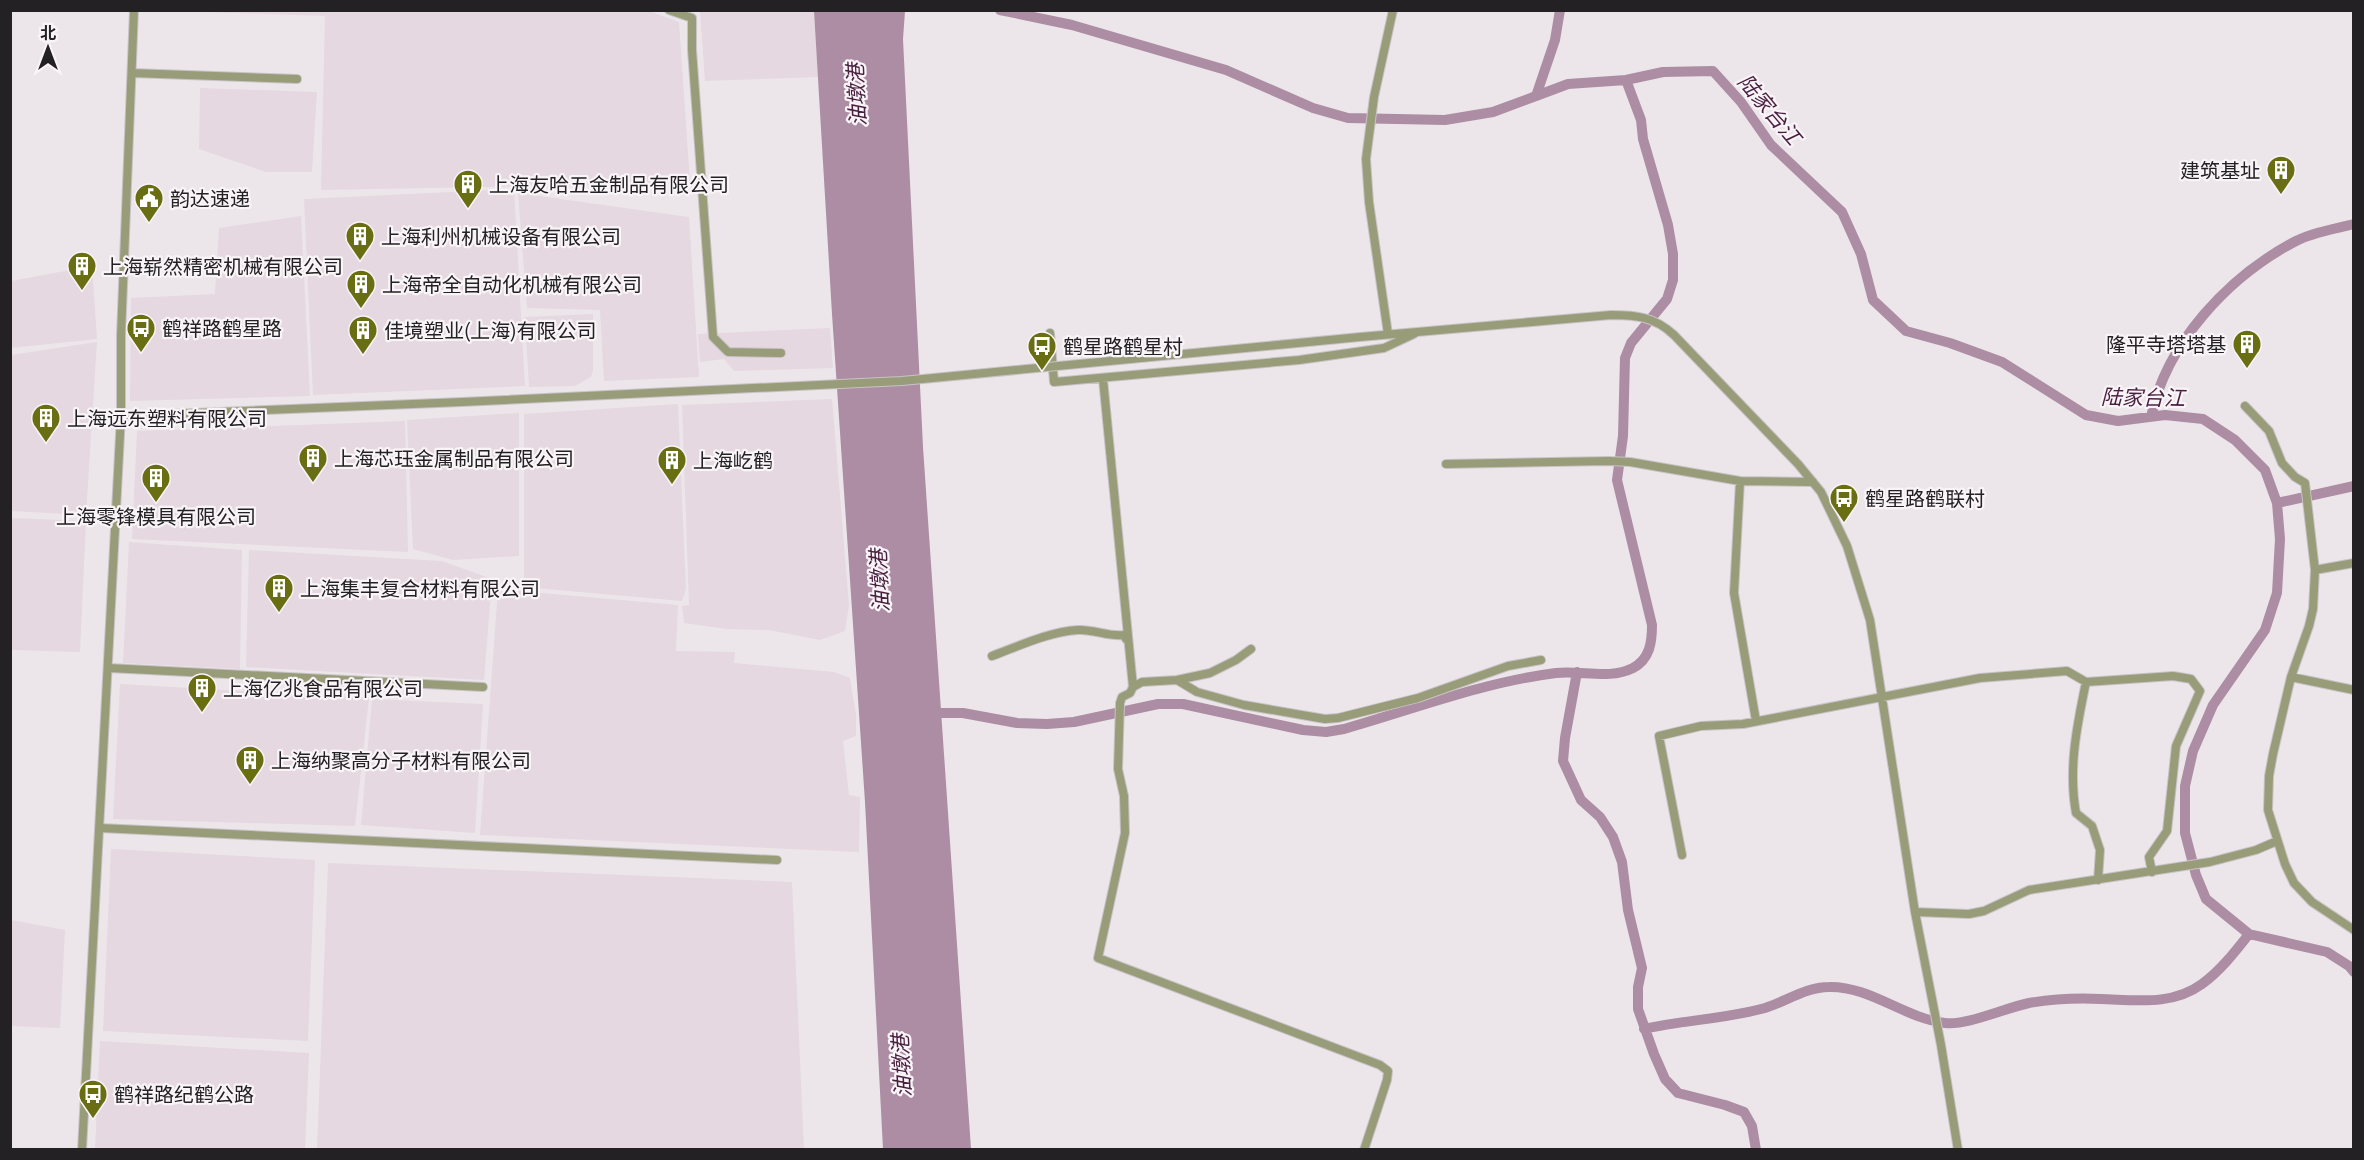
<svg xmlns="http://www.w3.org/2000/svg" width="2364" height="1160" font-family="Ubuntu,'Noto Sans SC',sans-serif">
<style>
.built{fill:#e5d8e1}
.water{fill:#ac8da3}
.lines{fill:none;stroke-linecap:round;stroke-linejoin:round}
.canal{stroke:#ac8da3;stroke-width:10}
.street-casing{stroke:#c8c3c6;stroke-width:10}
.street{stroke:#989c79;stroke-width:8}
.street-bridge-casing{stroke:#c8c3c6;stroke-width:10;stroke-linecap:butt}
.street-bridge{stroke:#989c79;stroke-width:8}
.labels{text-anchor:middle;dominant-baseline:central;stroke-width:4.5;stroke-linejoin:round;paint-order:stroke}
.poi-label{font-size:20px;fill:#232123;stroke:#f9f4f7;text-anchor:start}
.water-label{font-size:21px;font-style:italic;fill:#491f3f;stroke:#f9f4f7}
</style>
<rect width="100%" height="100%" fill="#ece6ea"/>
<path class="built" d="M177,11H649L679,22L690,183L321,190L325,16Z
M700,11H814L818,77L705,81Z
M200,88L317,92L312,172H266L199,149Z
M514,189L525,386L313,395L304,199Z
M518,193L689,217L699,377L604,381L600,310L527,308Z
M301,216L310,396L130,401L131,298L215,294L219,228Z
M92,266L97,339L11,348V281Z
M593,314V370L591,377L575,386L529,387L525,317Z
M830,328L833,368L734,371L724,359L700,362L698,334Z
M97,342L86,515L11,511V355Z
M832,399L849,605L845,631L820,640L769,630L726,629L684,623L682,606L689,605L682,405Z
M678,404L686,589L682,601L524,587V414Z
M519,413V556L453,560L413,549L407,420Z
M405,421L408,552L132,539L137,431Z
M11,518L86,521L80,652L11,650Z
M129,542L242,550L240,669L123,663Z
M249,550L442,561L492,579L484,680L246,667Z
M498,589L678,605L676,651L735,652L734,663L834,672L850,678L856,715V736L843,741L849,795L860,797L859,852L480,835Z
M120,684L369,698L355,826L113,819Z
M372,699L483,704L475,833L361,825Z
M111,849L315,860L308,1041L103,1031Z
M328,863L792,882L804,1149H317Z
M11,920L65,930L60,1028L11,1026Z
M100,1041L309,1053L305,1149H95Z"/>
<path class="water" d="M814,11H905L903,39L923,447L971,1149H883L865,802L832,314Z"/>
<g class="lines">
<path class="canal" d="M1000,10L1072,25L1226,70L1313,108L1348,118L1445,120L1493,112L1536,96L1555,40L1560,10
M1536,96L1568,84L1626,80L1663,72L1713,71L1741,102L1771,145L1842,212L1861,254L1873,300L1906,331L1950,343L2002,362L2086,415L2118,421L2165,415L2203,419L2235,440L2265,470L2277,503L2280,539L2277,593L2265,630L2213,705L2193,751L2185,786V833L2196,875L2206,899L2249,934L2327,952L2349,966L2354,972
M2151,417C2166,343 2229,276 2296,241C2313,232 2335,229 2354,224
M2277,503L2354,486
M1577,672L1565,738L1563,761L1581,800L1600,817L1613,837L1622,862L1628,910L1642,968L1638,987V1009L1654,1054L1665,1079L1678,1093L1725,1105L1744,1112L1752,1126L1756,1150
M927,713H963L1017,723L1047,724L1074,722L1158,704H1183L1303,730L1326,732L1344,729C1414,709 1484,682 1556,673C1582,670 1609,680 1633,668C1650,659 1652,642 1652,625L1617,480L1623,436L1625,358L1631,343L1667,299L1673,280V254L1668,225L1643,139L1641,120L1626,80
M1644,1029C1684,1020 1725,1019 1765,1008C1787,1001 1806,987 1829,987C1870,986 1904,1018 1945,1023C1966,1026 2005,1008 2029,1003C2052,999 2078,998 2101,999C2136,1000 2172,1006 2202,984C2220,971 2235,952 2249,934"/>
<g class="street-casing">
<path id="street" d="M669,10L692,18V50L713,337L728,352L781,353
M132,73L297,79
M1050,333L1054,382L1299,360L1384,348L1414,334
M1388,334L1369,202L1366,159L1374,97L1393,10
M1360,337L1611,315C1637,315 1655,317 1674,335L1798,464L1821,492L1847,546L1870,620L1915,912L1941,1045L1958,1150
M1103,379L1133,687L1130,693L1122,697L1120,703L1118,769L1124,796L1125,833L1098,958L1380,1065L1388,1071L1387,1080L1364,1150
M2245,406L2269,431L2282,463L2295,477L2305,483L2315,570L2313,609L2309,626L2291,677L2273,754L2269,776L2268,810L2285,864L2294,883L2312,902L2354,930
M121,416L462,402
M1446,464L1609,461L1630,462L1740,481L1813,482
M1740,481L1734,593L1756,721
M2315,570L2354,563
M992,656C1019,646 1048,632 1078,630C1094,629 1108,637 1124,635L1126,639
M109,668L483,687
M2291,677L2354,690
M1177,680L1210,673L1236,660L1251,649
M2086,682C2077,725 2068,769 2076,813L2092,826L2100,850L2098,880
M1133,687L1142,682L1177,680L1197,692L1244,705L1325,719L1338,718L1418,698L1508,666L1541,660
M100,828L777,860
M1682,855L1659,736L1701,726L1743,724L1980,678L2067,671L2086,682L2173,676L2191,679L2200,691L2176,746L2167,831L2149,857L2152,872
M1915,912L1969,914L1984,911L2029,890L2210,862L2256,850L2277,841
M82,1150L121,416V335L134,10"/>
</g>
<use href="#street" class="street"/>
<g class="street-bridge-casing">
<path id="street-bridge" d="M462,402L902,381L1360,337"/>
</g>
<use href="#street-bridge" class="street-bridge"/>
</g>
<defs>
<g id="building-pin" transform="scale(1.5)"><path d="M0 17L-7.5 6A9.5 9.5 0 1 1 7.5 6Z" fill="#696e13" stroke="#f9f4f7"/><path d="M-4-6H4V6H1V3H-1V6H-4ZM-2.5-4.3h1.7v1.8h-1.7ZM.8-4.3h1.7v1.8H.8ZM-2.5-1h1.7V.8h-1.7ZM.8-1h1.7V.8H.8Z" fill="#fff"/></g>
<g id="civic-pin" transform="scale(1.5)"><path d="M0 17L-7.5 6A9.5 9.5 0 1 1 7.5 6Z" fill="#696e13" stroke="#f9f4f7"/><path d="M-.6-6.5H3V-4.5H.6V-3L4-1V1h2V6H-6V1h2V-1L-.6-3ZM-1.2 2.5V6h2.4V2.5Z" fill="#fff"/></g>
<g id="bus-pin" transform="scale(1.5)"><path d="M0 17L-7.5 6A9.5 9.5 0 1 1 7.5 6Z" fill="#696e13" stroke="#f9f4f7"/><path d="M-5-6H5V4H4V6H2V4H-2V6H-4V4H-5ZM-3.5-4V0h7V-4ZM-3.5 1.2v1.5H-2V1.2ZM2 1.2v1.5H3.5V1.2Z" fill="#fff"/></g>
</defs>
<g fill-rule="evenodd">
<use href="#building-pin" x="2281" y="170"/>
<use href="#building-pin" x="468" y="184"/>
<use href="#civic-pin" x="149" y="198"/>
<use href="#building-pin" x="360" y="236"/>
<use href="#building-pin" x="82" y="266"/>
<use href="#building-pin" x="361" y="284"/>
<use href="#bus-pin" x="141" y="328"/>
<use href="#building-pin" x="363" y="330"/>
<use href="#building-pin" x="2247" y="344"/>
<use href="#bus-pin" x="1042" y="346"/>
<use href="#building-pin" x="46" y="418"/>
<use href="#building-pin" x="313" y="458"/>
<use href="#building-pin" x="672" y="460"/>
<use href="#building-pin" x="156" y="478"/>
<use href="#bus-pin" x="1844" y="498"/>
<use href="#building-pin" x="279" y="588"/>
<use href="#building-pin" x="202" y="688"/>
<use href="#building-pin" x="250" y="760"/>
<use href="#bus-pin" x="93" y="1094"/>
</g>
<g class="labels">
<g class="poi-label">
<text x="2260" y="170" text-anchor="end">建筑基址</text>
<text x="489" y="184">上海友哈五金制品有限公司</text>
<text x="170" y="198">韵达速递</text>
<text x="381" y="236">上海利州机械设备有限公司</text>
<text x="103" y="266">上海崭然精密机械有限公司</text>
<text x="382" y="284">上海帝全自动化机械有限公司</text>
<text x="162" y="328">鹤祥路鹤星路</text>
<text x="384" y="330">佳境塑业(上海)有限公司</text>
<text x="2226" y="344" text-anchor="end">隆平寺塔塔基</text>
<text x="1063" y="346">鹤星路鹤星村</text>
<text x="67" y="418">上海远东塑料有限公司</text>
<text x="334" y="458">上海芯珏金属制品有限公司</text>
<text x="693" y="460">上海屹鹤</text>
<text x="1865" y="498">鹤星路鹤联村</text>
<text x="156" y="516" text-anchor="middle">上海零锋模具有限公司</text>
<text x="300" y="588">上海集丰复合材料有限公司</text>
<text x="223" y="688">上海亿兆食品有限公司</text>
<text x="271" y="760">上海纳聚高分子材料有限公司</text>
<text x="114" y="1094">鹤祥路纪鹤公路</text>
</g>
<g class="water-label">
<text transform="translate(856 95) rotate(-93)">油墩港</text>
<text transform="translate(1770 109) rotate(50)">陆家台江</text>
<text transform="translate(2143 397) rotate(1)">陆家台江</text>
<text transform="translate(879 581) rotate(-93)">油墩港</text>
<text transform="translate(901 1066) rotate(-93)">油墩港</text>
</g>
</g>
<rect width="2364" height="1160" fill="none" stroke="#232123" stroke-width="24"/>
<g transform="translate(48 48)" stroke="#f9f4f7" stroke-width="4.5" paint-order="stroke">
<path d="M0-4.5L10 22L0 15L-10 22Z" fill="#232123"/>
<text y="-9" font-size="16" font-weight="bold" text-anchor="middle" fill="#232123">北</text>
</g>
</svg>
